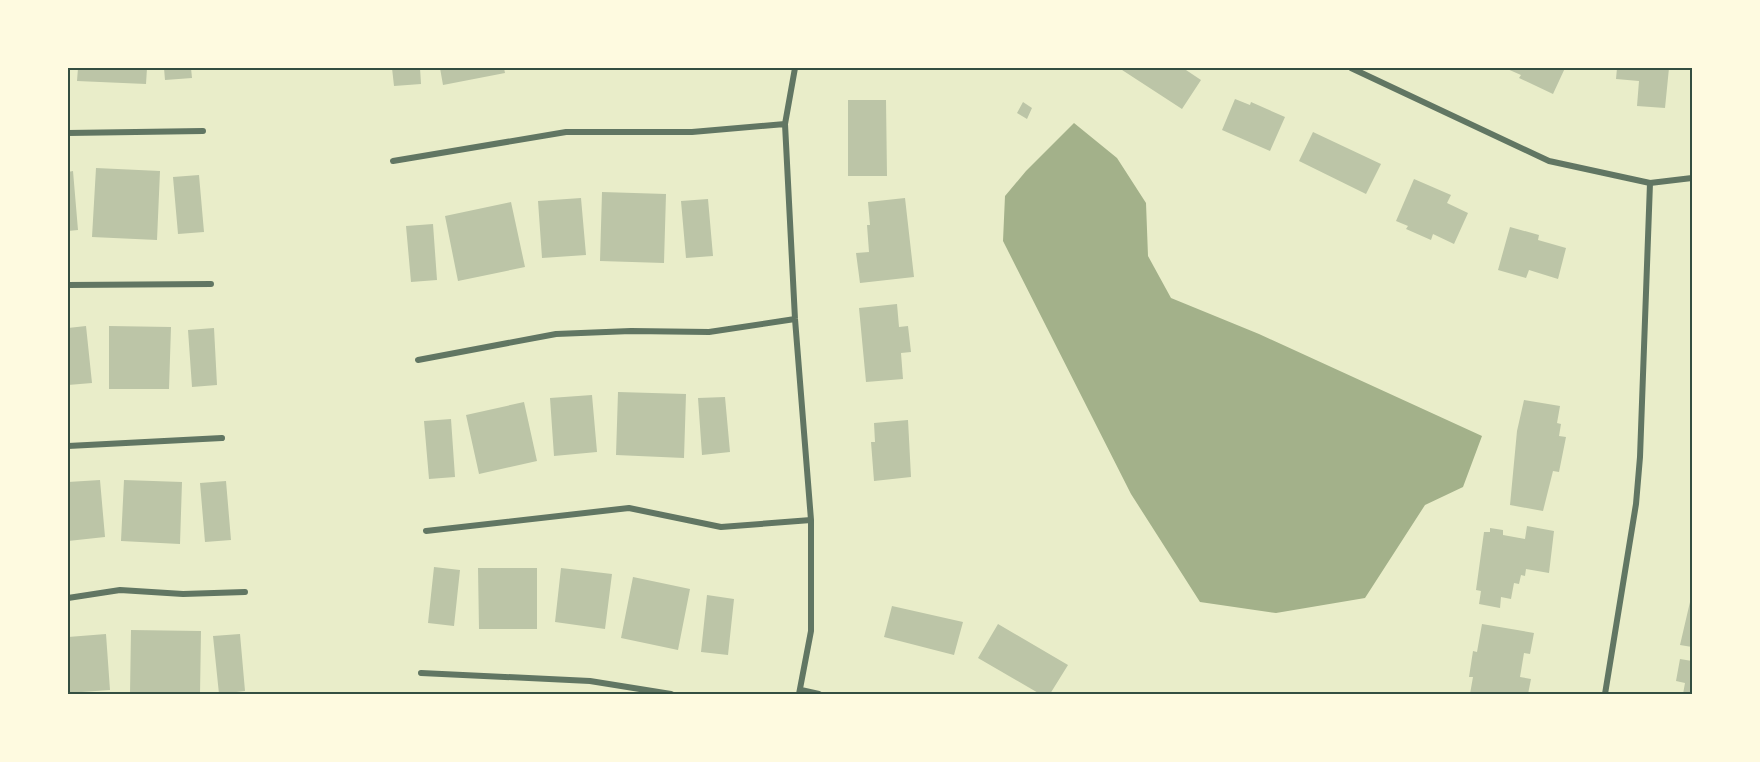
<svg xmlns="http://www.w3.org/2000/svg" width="1760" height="762" font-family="'DM Sans',sans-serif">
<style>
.water{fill:#a3b18a}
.building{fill:#bcc5a7}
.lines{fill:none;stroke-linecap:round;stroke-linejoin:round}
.minor{stroke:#617663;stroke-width:6}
.neatline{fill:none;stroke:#344e41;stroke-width:2}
</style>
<rect width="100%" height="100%" fill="#e9edc9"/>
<path class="water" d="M1074,123L1117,158L1146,203L1148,256L1171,298L1259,334L1482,436L1463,487L1425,505L1365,598L1276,613L1200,602L1131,494L1003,241L1005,196L1026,171Z"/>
<path class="building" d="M78,68H147L146,84L77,81Z
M164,68H191L192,78L165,80Z
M392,68H420L421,84L394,86Z
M440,68H504L505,73L443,85Z
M1119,68H1183L1201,80L1182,109Z
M1505,68H1565L1553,94L1519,78L1521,75Z
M1617,68H1669L1665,108L1637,106L1639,81L1616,79Z
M1235,99L1250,105L1251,102L1285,117L1270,151L1222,130Z
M848,100H886L887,176H848Z
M1023,102L1032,108L1027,119L1017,113Z
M1313,132L1381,164L1366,194L1299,161Z
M96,168L160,171L157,240L92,237Z
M73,171L78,230L68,231V172Z
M199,175L204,232L178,234L173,177Z
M1414,179L1451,195L1447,203L1468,213L1454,244L1433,234L1431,240L1406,229L1408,226L1396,221Z
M602,192L666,194L664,263L600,261Z
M581,198L586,255L542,258L538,201Z
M905,198L914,277L860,283L856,253L869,252L867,225H870L868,202Z
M708,199L713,256L686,258L681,201Z
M511,202L525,267L458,281L445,216Z
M433,224L437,280L411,282L406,226Z
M1510,227L1539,235L1538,240L1566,248L1558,279L1529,270L1526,278L1498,270Z
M897,304L899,327L908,326L911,352L901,353L903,379L866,382L859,308Z
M86,326L92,383L68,385V328Z
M109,326L171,327L169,389H109Z
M214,328L217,385L192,387L188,330Z
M618,392L686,394L684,458L616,455Z
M592,395L597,452L554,456L550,398Z
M725,397L730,452L702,455L698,398Z
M1524,400L1560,406L1557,423L1561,424L1559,436L1566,437L1559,472L1553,471L1543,511L1510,505L1517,431Z
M524,402L537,461L479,474L466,415Z
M451,419L455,477L429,479L424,421Z
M908,420L911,477L874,481L871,442H875L874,423Z
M100,480L105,537L68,541V482Z
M124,480L182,482L180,544L121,541Z
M226,481L231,540L205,542L200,483Z
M1527,526L1554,531L1549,573L1526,569L1525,576L1521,575L1519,584L1514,583L1511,599L1501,597L1500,608L1479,604L1481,591L1476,590L1484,532H1490V528L1503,530V535L1525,539Z
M434,567L460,570L454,626L428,623Z
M478,568H537V629H479Z
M561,568L612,574L605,629L555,622Z
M633,577L690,589L678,650L621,638Z
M707,595L734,599L728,655L701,652Z
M1690,602L1692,603V647L1680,645Z
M892,606L963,622L954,655L884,637Z
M998,624L1068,665L1050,694H1040L978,658Z
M1482,624L1534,633L1530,654L1524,653L1520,677L1531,679L1528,694H1470L1473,677H1469L1473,651L1477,652Z
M131,630L201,631L200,694H130Z
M106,634L110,690L68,693V637Z
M240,634L245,691L219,694L213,636Z
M1680,659L1692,661V694H1683L1685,683L1676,681Z"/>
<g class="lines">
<path class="minor" d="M795,68L785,124L795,319L811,520V631L799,694
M1351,68L1549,161L1650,183L1692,178
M68,133L203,131
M393,161L566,132H692L785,124
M68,285L211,284
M418,360L556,334L631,331L709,332L795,319
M68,446L222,438
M426,531L629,508L721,527L811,520
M68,598L120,590L183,594L245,592
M421,673L590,681L671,694
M801,690L819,694
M1605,694L1636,504L1640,457L1650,183"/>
</g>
<rect width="1760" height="762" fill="none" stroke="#fefae0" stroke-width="138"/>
<rect x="69" y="69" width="1622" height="624" class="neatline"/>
</svg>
